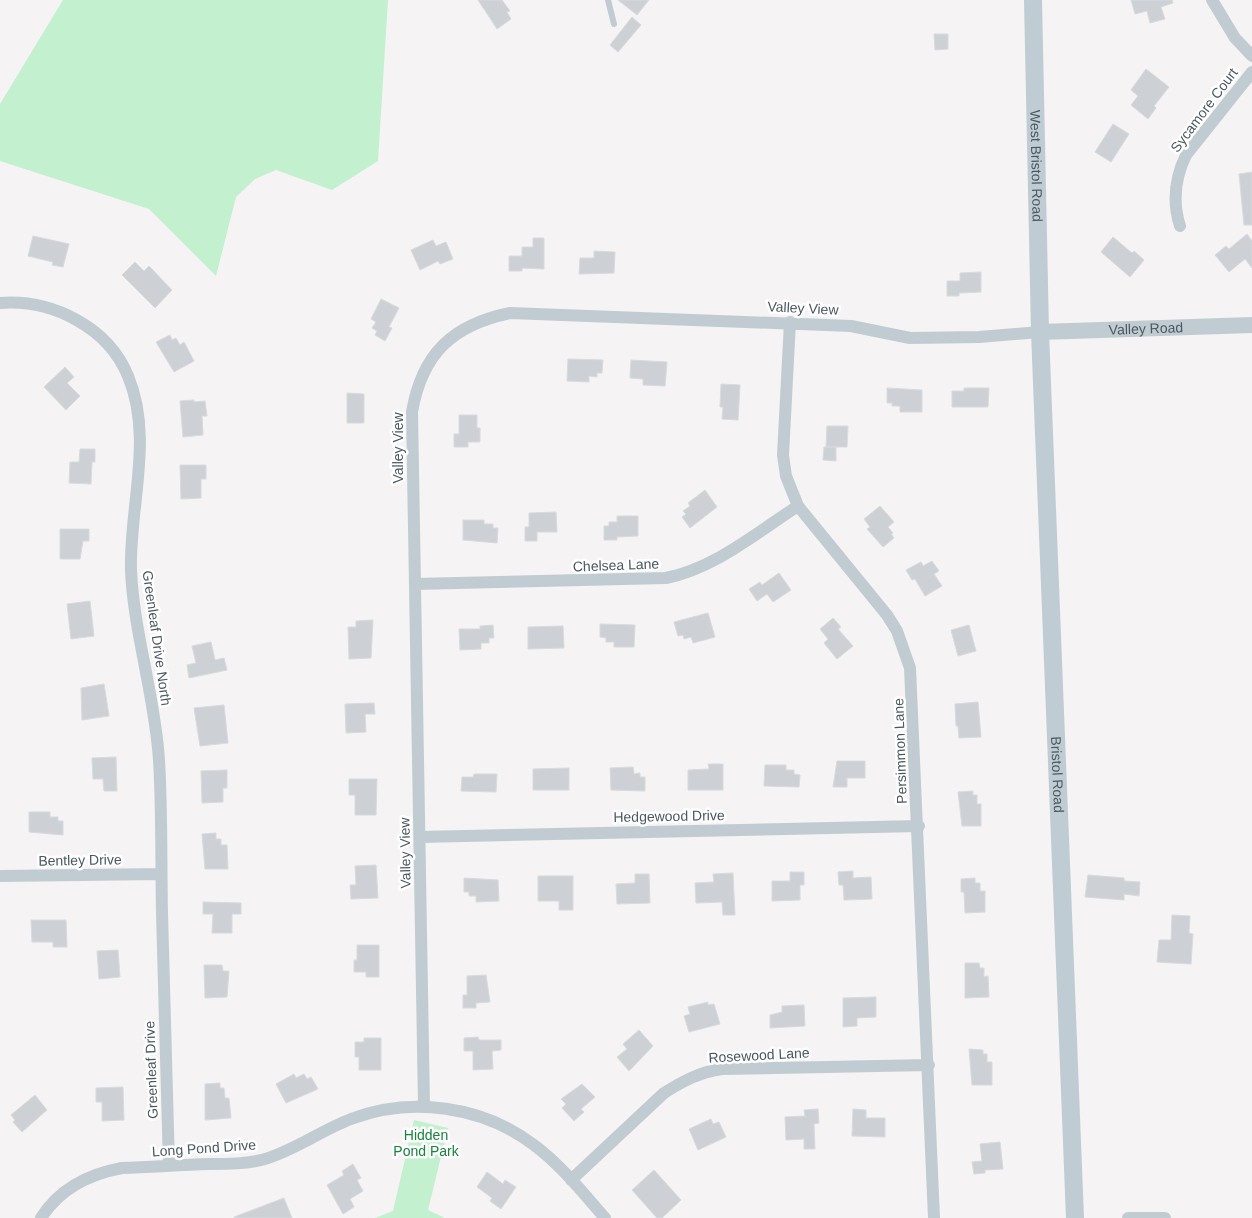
<svg xmlns="http://www.w3.org/2000/svg" width="1252" height="1218" font-family="Helvetica,sans-serif">
<style>
.green{fill:#c3f0ce}
.building{fill:#cdd1d5;stroke:#d7dade}
.lines{fill:none;stroke-linecap:round;stroke-linejoin:round}
.service{stroke:#c1ccd2;stroke-width:6}
.minor{stroke:#c1ccd2;stroke-width:12}
.tertiary{stroke:#c1ccd2;stroke-width:16}
.secondary{stroke:#bfccd4;stroke-width:18}
.labels{text-anchor:middle;dominant-baseline:central;stroke-width:5;stroke-linejoin:round;paint-order:stroke}
.street-label{font-size:14px;fill:#4a5961;stroke:#fff}
.park-label{font-size:14px;fill:#18843e;stroke:#fff}
</style>
<rect width="100%" height="100%" fill="#f5f3f3"/>
<path class="green" d="M63,0H388L378,161L332,190L276,170L255,179L236,197L216,276L149,209L0,161V104Z
M414,1120L448,1128L428,1210L445,1218H375L393,1211Z"/>
<path class="building" d="M478,0H502L510,11L507,12L511,19L497,29Z
M618,0H649L637,15Z
M1131,0H1172L1173,3L1161,7L1165,19L1150,23L1147,11L1135,14Z
M632,17L641,25L618,52L610,45Z
M934,34H948V49L935,50Z
M1146,69L1169,87L1154,106L1156,108L1148,119L1131,105L1138,96L1131,90Z
M1113,124L1129,134L1111,162L1095,152Z
M1252,172V225H1244L1239,174Z
M1247,234L1252,241V268L1245,259L1229,272L1215,255L1226,246L1229,249Z
M33,236L69,244L63,267L52,265L53,262L28,256Z
M1113,237L1132,253L1134,251L1144,260L1130,277L1101,252Z
M533,238H544V269L522,268V271H509V256H522V247H533Z
M433,240L436,246L446,242L453,259L440,264L438,261L420,270L411,250Z
M594,251L615,252L614,273L579,274L580,258H594Z
M135,262L144,271L149,266L172,290L155,308L122,275Z
M981,272V292L959,293V296H947V281H960V273Z
M381,299L399,308L389,327L392,328L385,341L375,335L377,331L372,328L376,322L371,319Z
M170,335L172,340L176,338L180,345L184,342L194,361L174,372L156,342Z
M568,359L603,360L602,373H597V377L589,376V382L567,381Z
M631,360L667,362L665,386L643,385V379L630,378Z
M65,367L74,377L67,383L80,396L66,410L44,387Z
M721,384L740,385L738,420L722,419L723,407H720Z
M887,388L922,390V412H900V406H892V403H887Z
M964,388H989L988,407H952V391H964Z
M347,393L364,394V423H347Z
M194,400V402L205,401L207,416H202L203,435L183,437L180,401Z
M459,415H477V428H480V442H468V447H454V434H459Z
M827,426H848L847,447H826Z
M824,447H836V461L823,460Z
M80,449H95V462H92L91,484L69,483L70,462H79Z
M180,465H206V479H201V498L181,499Z
M705,490L717,507L690,528L682,517L686,514L683,511L690,506L688,503Z
M880,506L894,522L888,527L893,533L891,534L894,538L883,547L867,529L870,527L864,519Z
M556,512L557,532H537V541H525V527H529V513Z
M617,516H638V536L617,537V540H604V526H609V522H617Z
M463,520H484V524H493V528H498L497,543L463,540Z
M60,529H89V541H83L80,559H60Z
M932,561L939,571L934,574L942,586L925,596L915,579L912,580L906,570L921,562L923,566Z
M779,573L791,590L773,602L767,594L757,601L749,589L760,582L762,585Z
M90,601L94,636L71,639L67,604Z
M708,613L715,637L693,643L691,637L684,639L683,635L678,636L674,622Z
M833,618L841,627L838,629L853,646L837,659L824,643L828,639L820,629Z
M373,620L371,658L349,659L348,627H356V621Z
M600,624L635,625L634,647H614V642H606V638L600,637Z
M493,625L494,638H489V643H481V649L460,650L459,629H480V626Z
M969,625L976,651L958,656L951,630Z
M563,626L564,648L528,649V627Z
M211,642L215,660L224,658L227,670L189,678L187,665L196,663L192,646Z
M104,684L109,716L82,720L81,688Z
M978,702L981,737L959,738L958,726H956L955,704Z
M374,703L375,714H365L366,732L346,733L345,704Z
M224,705L228,743L200,746L194,708Z
M116,757L117,791H104L103,779H93L92,758Z
M837,761H865V778H847V787H833Z
M708,764H723V790H688V770L709,769Z
M765,765H786V770H794V774L800,775L799,787L764,786Z
M633,767L634,774L640,773V777H645V791L611,790L610,768Z
M569,768V790H533V769Z
M227,770V788H223V802L202,803L201,771Z
M474,774H497L496,792L461,791L462,777H473Z
M349,779H377L376,815H355V795H349Z
M973,791V795H977V804H981V826H962L958,792Z
M29,812H50V817H58V821H63V835L29,832Z
M216,833V839H221V845H227L228,869H205L202,834Z
M376,865L378,898L351,899L350,885H356L355,866Z
M853,871V878L871,877L872,899L844,900L843,885H839L838,872Z
M790,872H804V885H800V900L772,901V881H790Z
M733,873L735,915H723L722,902L696,903L695,883L714,882L713,874Z
M635,874H649L650,903L617,904L616,884L635,883Z
M1088,875L1124,878V881L1140,882L1139,896L1124,894V900L1085,897Z
M538,876H573V910H559V901H538Z
M464,878L498,880L499,901L476,902V896H469V892H464Z
M975,878V883H980V891H985V912L965,913L964,892H961V879Z
M203,902L241,903V914H232V933H212L213,914H203Z
M1172,915L1190,916L1189,933L1193,934L1191,964L1157,962L1159,940H1171Z
M31,920H66L67,947H53V942H32Z
M357,945H379V977H366V972H354V960H357Z
M118,950L120,977L99,979L97,951Z
M965,963H979L980,968H984V977L988,976L989,997L965,998Z
M204,965H222L223,971H229L227,997L205,998Z
M486,975L490,1002L476,1003V1008H463V995H467V976Z
M876,997V1017L857,1018V1026L843,1027V998Z
M708,1002V1005L714,1004L720,1024L689,1032L684,1016L690,1014L688,1007Z
M804,1005L805,1026L770,1028V1015L782,1012V1006Z
M639,1030L653,1046L629,1071L617,1057L627,1049L623,1044Z
M478,1037L479,1040H501V1050L492,1051L493,1069L473,1070V1051H464V1038Z
M364,1038H381V1070H359V1057H355V1042H364Z
M969,1049L983,1050V1054H987V1062H992V1085H972Z
M294,1074L296,1078L304,1074L307,1079L311,1077L318,1089L286,1103L276,1084Z
M220,1083V1088H224L225,1098H229L231,1118L205,1120V1084Z
M582,1084L595,1097L581,1109L584,1112L574,1121L562,1108L566,1104L561,1099Z
M123,1087L124,1120L102,1121V1102H96V1088Z
M35,1095L47,1110L22,1132L13,1122L15,1120L11,1115Z
M818,1109L819,1123L814,1124L815,1149H804V1139L786,1140L785,1117L805,1116L804,1110Z
M853,1109L866,1110V1118H885V1137L852,1136Z
M711,1119L713,1124L719,1122L726,1137L698,1150L689,1129Z
M1000,1142L1003,1169L985,1170V1173L974,1174L972,1162L982,1161L980,1144Z
M353,1164L361,1178L357,1180L363,1191L350,1199L354,1207L343,1214L327,1185L344,1175L342,1171Z
M654,1170L681,1200L662,1218H657L632,1190Z
M487,1172L503,1184L505,1180L516,1187L501,1209L490,1201L492,1198L477,1187Z
M284,1198L292,1218H234V1217Z"/>
<g class="lines">
<path class="service" d="M608,0L614,24"/>
<path class="minor" d="M1212,0L1235,38L1252,56
M1180,226C1172,201 1175,178 1186,155L1252,72
M0,303C52,299 108,327 128,376C154,438 129,507 131,571C134,634 155,696 159,760C162,810 161,862 162,913C164,997 166,1081 169,1166
M790,322L783,455L786,476L798,506L887,615L897,631L910,668L934,1218
M415,584L666,578C715,568 756,533 798,506
M420,837L919,826
M0,876L161,874
M424,1106L412,412C422,354 452,325 510,313L851,326L910,338L979,337L1040,332
M571,1180L664,1093C683,1081 700,1072 722,1069L929,1065
M41,1218C60,1188 89,1174 122,1168C151,1167 180,1165 209,1164C228,1164 247,1164 265,1159C295,1150 322,1130 351,1119C411,1096 483,1106 534,1145C561,1165 583,1193 605,1218
M1128,1218H1165"/>
<path class="tertiary" id="s1" d="M1040,332L1252,325"/>
<path class="secondary" id="s2" d="M1033,0L1040,332L1075,1218"/>
</g>
<g class="labels">
<g class="street-label">
<text transform="translate(1204 110) rotate(-53)">Sycamore Court</text>
<text stroke="none"><textPath href="#s2" startOffset="166">West Bristol Road</textPath></text>
<text transform="translate(803 308) rotate(3)">Valley View</text>
<text stroke="none"><textPath href="#s1" startOffset="106">Valley Road</textPath></text>
<text transform="translate(398 448) rotate(-90)">Valley View</text>
<text transform="translate(616 565) rotate(-2)">Chelsea Lane</text>
<text transform="translate(157 638) rotate(82)">Greenleaf Drive North</text>
<text transform="translate(900 751) rotate(-92)">Persimmon Lane</text>
<text stroke="none"><textPath href="#s2" startOffset="775">Bristol Road</textPath></text>
<text transform="translate(669 816) rotate(-1)">Hedgewood Drive</text>
<text transform="translate(405 853) rotate(-91)">Valley View</text>
<text transform="translate(80 860) rotate(-1)">Bentley Drive</text>
<text transform="translate(759 1055) rotate(-3)">Rosewood Lane</text>
<text transform="translate(151 1070) rotate(-92)">Greenleaf Drive</text>
<text transform="translate(204 1148) rotate(-4)">Long Pond Drive</text>
</g>
<g class="park-label">
<text x="426" y="1135">Hidden<tspan x="426" dy="16">Pond Park</tspan></text>
</g>
</g>
</svg>
